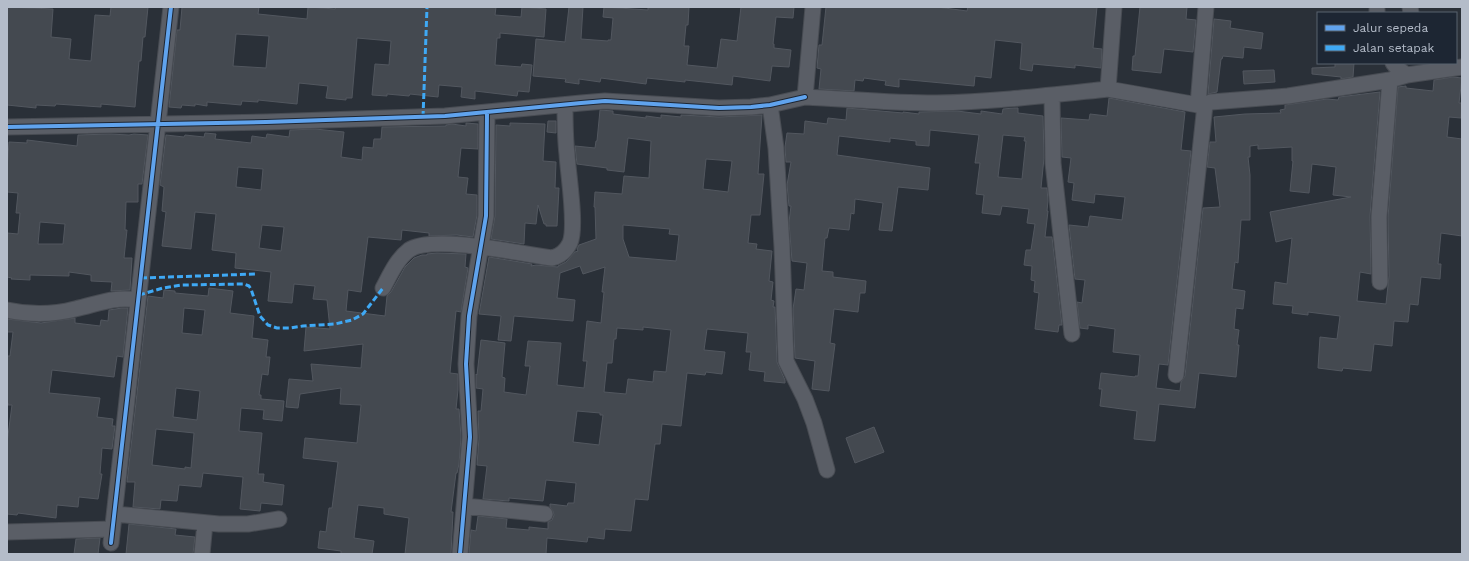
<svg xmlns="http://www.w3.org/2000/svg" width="1469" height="561" font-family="'Work Sans',sans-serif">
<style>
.building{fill:#444950;stroke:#52575f;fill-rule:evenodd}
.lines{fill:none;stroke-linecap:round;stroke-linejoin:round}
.minor-casing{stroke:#484c53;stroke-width:17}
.minor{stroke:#5a5e66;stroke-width:15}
.quiet{stroke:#3fa9f5;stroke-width:3;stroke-dasharray:6 3;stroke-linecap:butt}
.cycleway-casing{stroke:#1d2633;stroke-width:6}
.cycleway{stroke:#60a3ed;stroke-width:4}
</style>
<rect width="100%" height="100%" fill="#2a3038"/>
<path class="building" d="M7,7L53,9L51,37L71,39L69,59L91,61L95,15L110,16L111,7H148L145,37H143L141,61H139L135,107L101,104V107L56,104L55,106L36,105V108L7,105Z
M182,7H259L258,14L307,19L308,7L335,9L336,7H496L495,15L521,17L522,7L546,9L544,37L500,33V38H497L495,65L521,67L522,64L532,65L529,92L518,91L517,96L475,91V99L461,97L462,87L439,85L438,97L410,94L409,96L387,94V96L372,95L375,64L389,65L391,41L357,38L352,98H346V100L326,98L328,86L299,83L297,104L258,100V102L242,101L241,105L207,102V106L195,104V106L182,105L181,108L169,107L177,30H180ZM236,34L269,36L266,68L233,66Z
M569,7H583L581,39L608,41V40H611L613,18L603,17L604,7L648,10V7H689L688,25H686L684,46H689L687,65L717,68L721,39L737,41L741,7H794L793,18L776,17L773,44H774V48L791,50L789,67L772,66L770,81L733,76L732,85L685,80V82L647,78L646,84L601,78L600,82L579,79V84L565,82L566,79L533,76L536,39L565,42Z
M826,7H937L967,11L968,7H1097L1093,48L1102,49L1101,68L1075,65V68L1033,64L1032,71L1020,69L1022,43L995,40L991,78L975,76L974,86L899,79V87L885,85L886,81L864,78L863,81L855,80L854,91L819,89L821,69L817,68L819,45H822Z
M1140,7H1187L1186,19L1196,20L1193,52L1164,49L1161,73L1132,70L1133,56H1135Z
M1214,19L1231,21L1230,28L1263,33L1261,49L1244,47L1243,58L1223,56L1222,59H1221L1217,92L1208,94Z
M1335,63H1354L1353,77L1341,79V77L1312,74V68L1335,67Z
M1274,70L1275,82L1244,84L1243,71Z
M1453,77L1462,78L1459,103H1462L1461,118L1449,117L1447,137L1462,139V236L1441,233L1438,264H1441L1440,279L1421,277L1418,305L1410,304L1408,322L1394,321L1392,346L1374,344L1371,371L1343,368L1342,371L1318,368L1320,337L1337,339L1340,316L1308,312V315L1292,313L1293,306L1273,304L1275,282L1287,284L1292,238L1276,242L1270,212L1351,197L1333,195L1336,167L1312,164L1309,193L1290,191L1293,161H1292V147L1258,149V145L1250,146V157H1248L1250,175V220H1241L1238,263L1235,262L1232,289L1245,291L1243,309L1236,308L1234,329L1239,330L1237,345H1239L1236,377L1199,373L1195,408L1159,404L1155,441L1134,439L1137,411L1100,406L1102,389H1099L1101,373L1135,377V376H1138L1140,355L1113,352L1115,329L1088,325V329L1080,328L1077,302L1082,303L1085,280L1075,279L1069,225L1088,227L1090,216L1122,220L1125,197L1095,194L1094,203L1072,200L1074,183L1068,182L1071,158L1062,157L1061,118L1089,120L1090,114L1107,116L1109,98L1185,112L1181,150L1191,151L1168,365L1159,364L1156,388L1180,391L1181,382L1185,376L1203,208L1220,207L1215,168L1207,167L1210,142H1216L1214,117L1245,114L1281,113L1280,110L1285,109V105L1327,99L1338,100L1339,97L1380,92L1370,216L1371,274L1360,272L1357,301L1386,304L1389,276L1388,217L1398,87L1406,86V88L1433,91L1434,80Z
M847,108L903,113V112L919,114V112L957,111L981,114V111L1002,114L1003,109L1014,108H1018V113L1043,116L1044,158L1041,188H1047L1048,201L1047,211H1048L1045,237H1052L1062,325H1059L1058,332L1035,329L1039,293L1034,292L1035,281L1031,280L1032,266L1024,265L1026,250H1031L1035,224L1027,223L1029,209L1002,206L1000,215L982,213L984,195L976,194L980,163H975L979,135L930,130L929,146L916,145V141L890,138V142L839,136L837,155L930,168L928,190L898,187L892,231L879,230L883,203L855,199L854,214L851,213L849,230L829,228L827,238H825L822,271L833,272V277L866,281L865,293H860L858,312L834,309L830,343L835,344L829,391L812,389L815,361L795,358L793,309L796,289L804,290L807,263L792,261L789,222L791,206H789L787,185L791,162H786L785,147L787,133L804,134L805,121L827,124L828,118L846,120ZM1003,135L1025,137L1024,141H1026L1022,179L998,177Z
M600,110L613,111V114L646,118V116L661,118V115L681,117V115L719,117L762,115L758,174H764L760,215H751L748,243L757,244L756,249L772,251L769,281L773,282L771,300L774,301L773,307H775L777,362L785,380V383L764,381L765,372L749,370L751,352H746L748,333L707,329L704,350L725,352L722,374L706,372L705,375L687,373L681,426L662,424L660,444H655L648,500L635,499L631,531L605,529L604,539L588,537L587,542L547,538L546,554H469L471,530L476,531L478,516L507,519L506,528L529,530V527L548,529V522L552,520L554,515L553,511L550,507V504L567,506L568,503H574L576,483L546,480L543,501L509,498V501L483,499L487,466L477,465L479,438L478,411H481L483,389L476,388V374L477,375L481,340L505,343L502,377L505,378L504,392L526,395L530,366H525L528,341L561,343L557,385L584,388L587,361H583L587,321L601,323L604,292H602L605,267L583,274L580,266L560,273L557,298L575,300L573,321L514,316L511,341L498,340L501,316L479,314L489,257L532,264L531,266L536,265L558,267V266L566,262L575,252L578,251L577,249L579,245L596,239L595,207H594L595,192L622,194L624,176L649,178L651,141L628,138L624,172L607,170V168L577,164L575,146L595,148L596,141H597ZM706,159L732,161L728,192L703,189ZM623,225L670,229L669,234L679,235L676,261L629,257L623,239ZM643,327L671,330L666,372L654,371L653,382L628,379L626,394L604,392L607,363H612L614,339H616L617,328L643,330ZM577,411L600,413V415H603L599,445L573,442Z
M548,121H556V133L547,132Z
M466,123L478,124V149L461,148L458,177L468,178L466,194L477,195V215L473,237L457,235L429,236V233L402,230L401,240L368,237L361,292L348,290L346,311L385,316L387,296L391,292L405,267L414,258L422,255H427V254L437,253L466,254L465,267L468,268L461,312L456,311L450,373L458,374V390L456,409H459L461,437L459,464L457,473H456L451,512H453L451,554H405L409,518L384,514V508L358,505L354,538L374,541L372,554H341V551L318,548L320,531L326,532L329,508H332L338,462L303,458L305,438L357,443L361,405L340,404L341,388L300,394L298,408L286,407L289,379L313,381L311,364L361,368L363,344L304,351L306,327L330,329L327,300L313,299L315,286L294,284L292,303L268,301L271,272L235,268L236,253L212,250L216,214L195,212L191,249L162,246L166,212L162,211L164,187L160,185L166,135L184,137L185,135L204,137L205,133L216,134L215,139L251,143L252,136L266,138L267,134L289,137L290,130L315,129L344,132L341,157L362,160L363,147L373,148L374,139H381L382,127L446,126V125L452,124L466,126ZM238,167L263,169L261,190L236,187ZM262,225L284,227L281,251L259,248Z
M510,123L545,124L543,161L556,162L555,188H559L557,226H546V224H544L538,205L536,224L525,223L524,244L491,239L495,216L496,125L510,126Z
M110,134L129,135L134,134L148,135L142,184H138V202H126L125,230H127L124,258H132L130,290L111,291L112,282L91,281V275L69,272V276L30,275V280L11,279L12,278L7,277V233L18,234L20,213H16L18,193L7,192V170L9,142L27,143V140L77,146L78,135ZM40,222L65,224L63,244H38Z
M209,288L233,291L230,313L254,316L252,338L268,340L266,357H270L268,375L262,374L259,395H261V399L284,401L282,421L263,419L264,410L241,408L239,431L262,433L258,474H264L263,482L284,485L282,505L261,503L260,511L240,509L243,477L203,473L201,487L179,485L177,501L161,500L160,509L133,507L135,482H127L148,296L163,298L164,290L175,291V293L208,296ZM184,308L205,310L202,335L182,333ZM176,388L200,391L197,420L173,417ZM156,429L194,433L191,468L185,467V469L152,465Z
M122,308H128L123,357L117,356L114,377L52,370L49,393L100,398L97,417L113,419L112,426H115L112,449L102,448L100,474H102L98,499L79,497L78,507L57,505L56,518L18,513L17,515L7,514V443L12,405H8V403H7V356H10L13,332H7V319L41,323L75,318V323L100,326L101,320L108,321L109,310Z
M874,427L884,452L855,463L846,438Z
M129,524L176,529L175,535L195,537L193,554H126Z
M100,538L98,554H74L76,539Z"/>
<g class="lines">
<g class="minor-casing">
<path id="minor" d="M813,7L805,97C849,99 892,103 936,103C993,102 1051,95 1108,89
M1114,7L1108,89L1198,105H1205L1211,102L1288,96L1390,80L1407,75L1462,67
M1410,7L1411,13
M1377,9V13
M1393,63L1398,69L1407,75
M1052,95L1053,163L1072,334
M770,105L776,148L782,247L786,361L805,399L814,423L827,470
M1198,105L1206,7
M7,127L266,122L445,116L581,103L605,101L719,108L751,107L770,105L805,97
M1380,282L1379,217L1390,80
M383,288C390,275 397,259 409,250C432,234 522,254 552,258C561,256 566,251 570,243C577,226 568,174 567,154C565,138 565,121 565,105
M7,310C30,315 52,315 75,309C98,304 114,296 138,300
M1176,375L1205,105
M465,506L545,514
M115,514L219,524H248L279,519
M7,532L112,529
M111,543L171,7
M202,554L205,523
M460,554L470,437L466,364L469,316L486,216L487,113"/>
</g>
<use href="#minor" class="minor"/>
<path class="quiet" d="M423,117L427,7
M141,278L256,274
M139,295L163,288L182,285L244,284L249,286L251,289L260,316L268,325L277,328H290L303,326L335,324L352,320L363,314L383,288"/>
<g class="cycleway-casing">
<path id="cycleway" d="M7,127L266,122L445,116L581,103L605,101L719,108L751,107L770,105L805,97
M111,543L171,7
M460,554L470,437L466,364L469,316L486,216L487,113"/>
</g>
<use href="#cycleway" class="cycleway"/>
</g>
<rect width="1469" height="561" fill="none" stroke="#b4bcc9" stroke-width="16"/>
<rect x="1317" y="12" width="140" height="52" fill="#1d2633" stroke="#59626f"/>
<rect x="1325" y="25" width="20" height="6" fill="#60a3ed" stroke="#59626f"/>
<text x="1353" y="32" font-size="12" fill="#b4bcc9">Jalur sepeda</text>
<rect x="1325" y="45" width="20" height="6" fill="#3fa9f5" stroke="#59626f"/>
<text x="1353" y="52" font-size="12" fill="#b4bcc9">Jalan setapak</text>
</svg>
